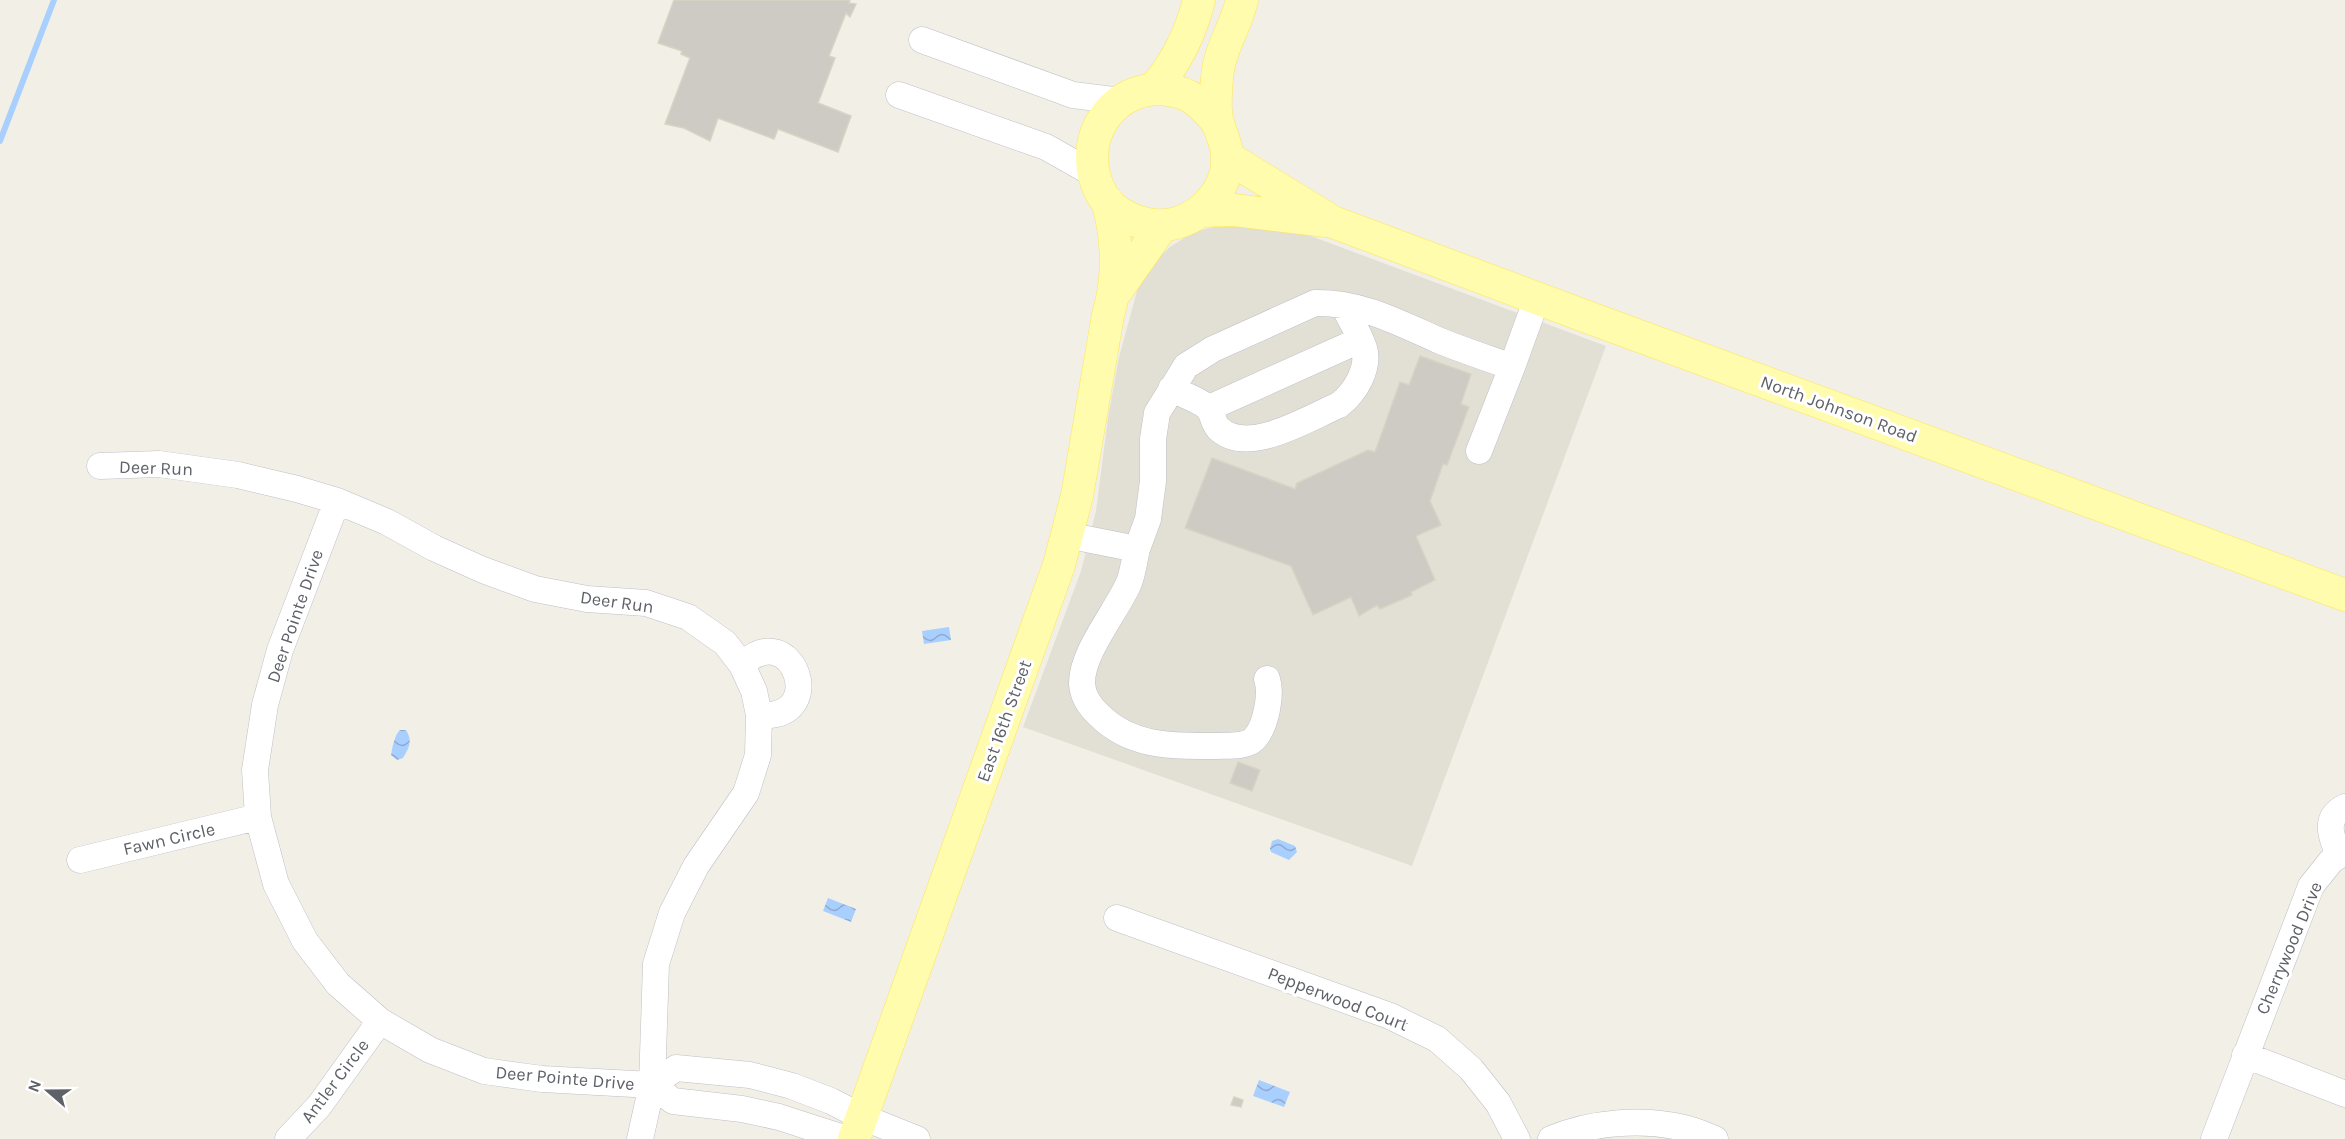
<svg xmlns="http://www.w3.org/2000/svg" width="2345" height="1139" font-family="Karla,sans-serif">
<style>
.education{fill:#e2e0d5}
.water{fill:url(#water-waves)}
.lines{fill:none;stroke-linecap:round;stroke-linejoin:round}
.stream{stroke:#a9cfff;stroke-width:6}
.building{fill:#cdcbc3;stroke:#d7d4c4;stroke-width:1.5}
.minor-casing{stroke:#bebfc6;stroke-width:27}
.major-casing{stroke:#ffe452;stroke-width:33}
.minor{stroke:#fff;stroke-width:26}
.major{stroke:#fffcae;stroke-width:32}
.labels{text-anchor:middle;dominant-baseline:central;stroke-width:6;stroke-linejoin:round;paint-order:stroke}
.street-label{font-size:18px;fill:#5e6168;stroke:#fff}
</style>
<defs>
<pattern id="water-waves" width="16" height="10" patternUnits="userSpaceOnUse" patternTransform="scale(1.5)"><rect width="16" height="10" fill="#a9cfff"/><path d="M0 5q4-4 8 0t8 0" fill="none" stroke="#8dabd2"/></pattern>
</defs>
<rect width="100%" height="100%" fill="#f2f0e6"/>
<path class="education" d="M1225,224L1292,229L1606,346L1412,866L1023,727L1081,571L1096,511L1108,418L1119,357L1140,280L1158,258L1170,247L1194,232Z"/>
<path class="water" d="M949,627L951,640L924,644L922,631Z
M400,730H406C413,741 409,748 403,758L397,760L391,755C392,748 395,734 400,730Z
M1278,839L1295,846L1297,852L1289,860L1271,852L1270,849L1272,841Z
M828,898L856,909L851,922L823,911Z
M1259,1080L1290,1092L1284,1107L1253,1096Z"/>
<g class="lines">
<path class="stream" d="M0,141L54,0"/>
</g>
<path class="building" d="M674,0H850L849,3L856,4L850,17L846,13L829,56L835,58L818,103L851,116L838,152L778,129L774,139L718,118L710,141L684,128L665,124L690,58L681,54L682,51L658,43Z
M1420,356L1471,374L1461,404L1469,407L1447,465L1443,464L1430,501L1441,525L1416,536L1435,580L1411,592L1412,595L1380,609L1377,605L1359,616L1351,597L1313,615L1291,566L1185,528L1212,458L1295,489L1297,483L1368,450L1375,452L1400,382L1409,385Z
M1238,762L1260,770L1252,791L1230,783Z
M1234,1097L1243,1100L1241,1107L1231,1105Z"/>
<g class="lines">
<g class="minor-casing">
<path id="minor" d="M922,40L1073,95L1121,101
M899,95L1046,147L1092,173
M1171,389C1180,393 1201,401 1208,408C1213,413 1213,423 1218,428C1247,457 1308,418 1339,405C1355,393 1370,368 1364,348C1359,333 1350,319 1343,305
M1209,408L1360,340
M1479,451L1512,367
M100,466L159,464L238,475L297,489L337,501L387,522L434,548L483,570L535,589L587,599L646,603L688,617L725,643L742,665L754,691L759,715L758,755L746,793L696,866L672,913L656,964L652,1085L640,1139
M337,501L280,650L265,705L255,770L258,817L276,884L305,941L338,984L380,1021L430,1050L484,1071L542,1079L652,1085L673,1101L742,1109L779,1117L847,1139
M1066,535L1137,549C1134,561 1133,574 1128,585C1115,613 1081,654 1082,684C1083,697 1089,706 1099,715C1131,747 1172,746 1214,746C1226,745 1245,748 1254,739C1266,727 1272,694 1267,679
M1137,549L1148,519L1153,481V439L1157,413L1186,366L1213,349L1315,303C1360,302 1397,322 1438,340C1462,350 1487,358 1512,367L1537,298
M742,665C792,615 831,721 759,715
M2339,855C2331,837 2323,818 2345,807
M80,860L258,817
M1117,918L1390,1016L1437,1039L1471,1069L1498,1103L1517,1139
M2245,1055L2345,1094
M652,1085L676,1068L750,1075L792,1086L831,1101L862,1117L917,1139
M288,1139L319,1106L380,1021
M1551,1139C1591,1122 1641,1118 1684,1128C1694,1130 1705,1135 1715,1139
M2214,1139L2311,886L2331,861L2345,851"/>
</g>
<g class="major-casing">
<path id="major" d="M1154,89C1175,64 1191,33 1199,0
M1217,122C1206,109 1195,96 1178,92C1113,75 1070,144 1104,198C1115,214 1136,223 1155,225C1194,228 1230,193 1227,154C1226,142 1221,134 1218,123C1214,110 1216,92 1217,78C1219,49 1236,27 1242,0
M1227,157L1333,222L1590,318L2345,595
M1201,211L1234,210L1326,221
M1115,293L1162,226
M854,1139L1059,565L1077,496L1108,315C1119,279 1118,237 1107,201"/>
</g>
<use href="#minor" class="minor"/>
<use href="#major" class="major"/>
</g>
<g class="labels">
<g class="street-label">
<text transform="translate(1839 409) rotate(20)">North Johnson Road</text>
<text transform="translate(156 468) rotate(2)">Deer Run</text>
<text transform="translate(617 602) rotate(8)">Deer Run</text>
<text transform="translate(295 616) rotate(-71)">Deer Pointe Drive</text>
<text transform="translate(1004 721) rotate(-70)">East 16th Street</text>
<text transform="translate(169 839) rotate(-13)">Fawn Circle</text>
<text transform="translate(2289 948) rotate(-67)">Cherrywood Drive</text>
<text transform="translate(1338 999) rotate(21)">Pepperwood Court</text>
<text transform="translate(565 1078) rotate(5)">Deer Pointe Drive</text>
<text transform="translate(335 1081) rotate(-53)">Antler Circle</text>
</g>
</g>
<g transform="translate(48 1091) rotate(290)" stroke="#ffffff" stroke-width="4.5" paint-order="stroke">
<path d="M0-4.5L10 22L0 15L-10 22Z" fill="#5e6168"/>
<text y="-9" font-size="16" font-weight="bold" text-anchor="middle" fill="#5e6168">N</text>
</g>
</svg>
